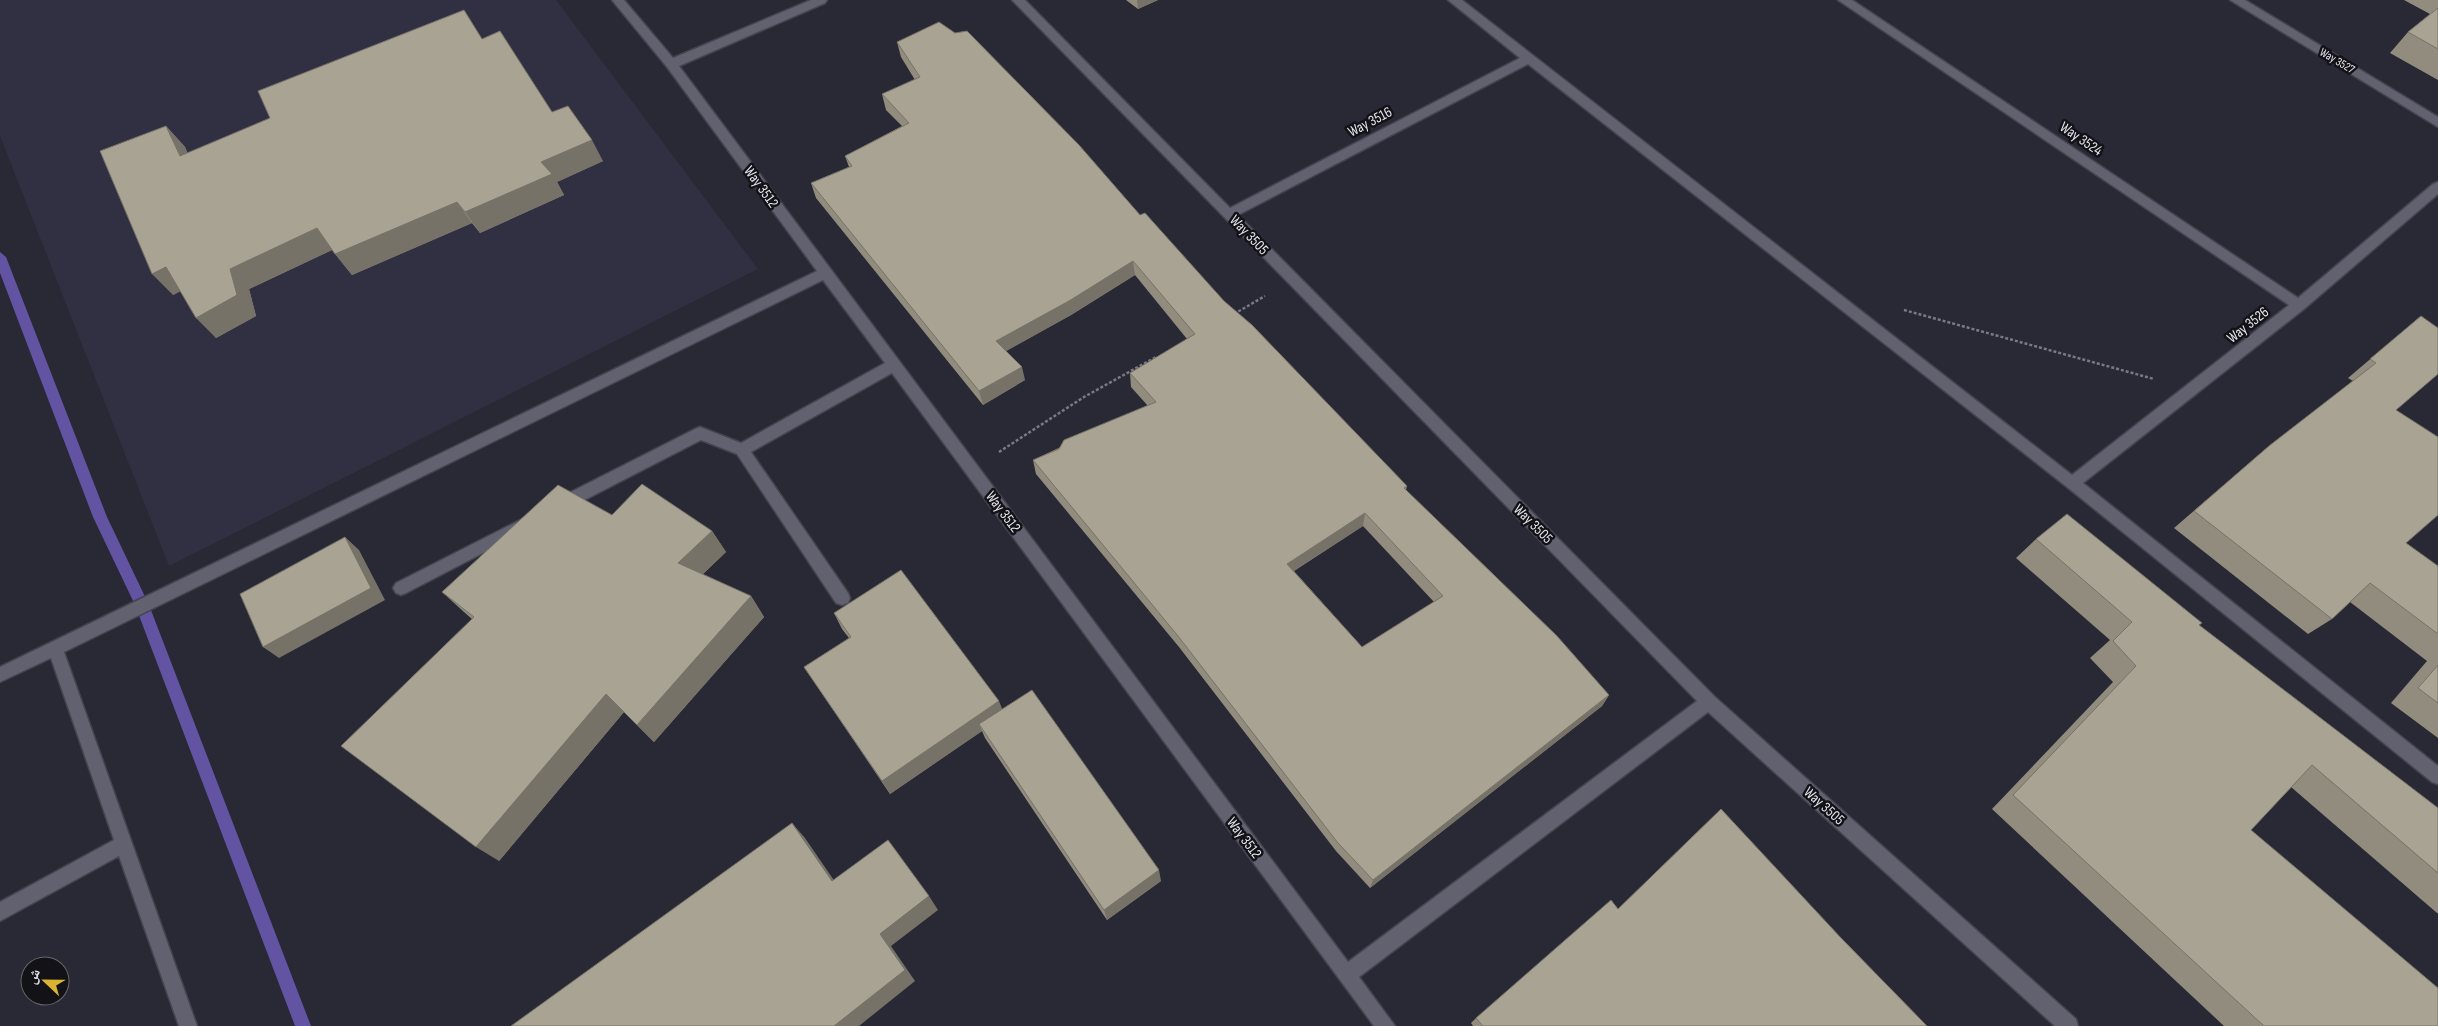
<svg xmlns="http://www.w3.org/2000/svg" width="2438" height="1026" font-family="'Sofia Sans Condensed','Noto Naskh Arabic',sans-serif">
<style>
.built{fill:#312f42}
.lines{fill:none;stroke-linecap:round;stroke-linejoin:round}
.stream{fill:#6254a2;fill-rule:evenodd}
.minor-casing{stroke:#44434e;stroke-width:3}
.path{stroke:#7a7985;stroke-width:2.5;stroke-dasharray:3 2;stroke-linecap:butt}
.minor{fill:#626170;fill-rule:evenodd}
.wall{fill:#918c7e;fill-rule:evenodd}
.shaded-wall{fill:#767267}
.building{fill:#a9a393;stroke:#767267;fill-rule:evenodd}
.labels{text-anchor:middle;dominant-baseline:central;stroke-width:5;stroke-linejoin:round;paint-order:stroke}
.far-street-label{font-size:12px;fill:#e4e3ec;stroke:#121217}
.street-label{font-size:15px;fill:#e4e3ec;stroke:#121217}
</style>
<rect width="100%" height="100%" fill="#292835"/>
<path class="built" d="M0,0H556L758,269L169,566L0,136Z"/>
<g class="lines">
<path class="stream" d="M0,252L6,257L107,517L149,605L311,1026H295L135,605L93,517L0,273Z"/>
<g class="minor-casing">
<path id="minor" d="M612,0H624L673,58L811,0H827L825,3L679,66L1348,962L1697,701L1012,0H1025L1230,208L1520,58L1448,0H1462L2072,475L2289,305L1838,0H1852L2298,298L2433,184L2438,182V194L2304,309L2083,483L2438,766V784L2432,782L2067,487L1528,64L1238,215L1715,697L2076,1019L2078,1026H2055L1708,712L1359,977L1395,1026H1374L892,373L751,452L848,593L850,598L848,603L842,605L836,603L737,454L701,440L565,510L560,511L555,510L553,505L555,500L695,429L700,427L741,443L885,363L823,280L64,652L197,1026H179L119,856L0,921V902L114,840L51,658L0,682V667L817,271L667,67Z
M2230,0H2245L2438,117V127Z
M524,518L529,519L532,524L529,529L406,593L401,595L396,593L393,588L396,583Z"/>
</g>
<path class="path" d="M1904,310L2154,379
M1234,314L1265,296
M999,452L1084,397L1156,357"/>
<use href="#minor" class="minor"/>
</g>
<path class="wall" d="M1126,0H1158L1138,9Z
M2404,0H2438V80L2390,53L2408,32L2430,14Z
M482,39L552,112L603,161L557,182L564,195L480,233L472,223L352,275L332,250L249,289L256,316L216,338L180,291L173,295L166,126L185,147L187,153Z
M897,42L1140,215L1224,301L1407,486L1406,490L1609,695L1602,706L1370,888L1336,851L1179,647L1036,474L1033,460L1148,406L1131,387L1130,373L1187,339L1135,275L1071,315L1006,351L1025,380L983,405L816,198L811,183L849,167L845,156L902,126L886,110L882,94L915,80L901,57ZM1363,526L1434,602L1362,647L1294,571Z
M2421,316L2396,410L2406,543L2438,566V738L2391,703L2427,661L2350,602L2332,619L2308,634L2174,528L2269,446L2353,381L2348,378Z
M712,531L726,552L702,575L751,596L764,617L654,742L624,712L499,861L472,619L464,612L442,592Z
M2036,539L2199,625L2438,808V913H2437L2291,787L2251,830L2438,1026H2224L1992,809L2113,682L2090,658L2110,640L2016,558Z
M834,613L1002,709L1161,881L1107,920L985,738L982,731L890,794L804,667L849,638L842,629Z
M1618,909L1842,939L1927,1026H1473L1471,1023L1476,1018Z"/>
<path class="shaded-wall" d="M1137,0H1158L1138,9Z
M166,126L185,147L199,178L180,156Z
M592,140L603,161L557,182L564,195L480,233L465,212L541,162Z
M457,202L472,223L352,275L335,254Z
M317,228L334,249L249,289L256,316L216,338L196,318L230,269Z
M1133,261L1135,275L1071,315L999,355L996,341Z
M166,267L187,288L173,295L152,274Z
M1022,367L1025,380L983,405L979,391Z
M1365,513L1363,526L1286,576L1287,564Z
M712,531L726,552L692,584L678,563Z
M345,537L359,550L385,600L279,658L263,647Z
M751,596L764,617L654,742L637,725Z
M606,694L624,712L499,861L476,847Z
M1609,695L1602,706L1370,888L1373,880Z
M999,701L1005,716L979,724L982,731L890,794L882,781Z
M792,823L805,838L844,895L832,881Z
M1159,870L1161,881L1107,920L1104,910Z
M929,896L938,910L891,946L915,981L859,1026H834L880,934Z"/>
<path class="building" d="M2438,8V49L2408,32Z
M464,10L482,39L500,31L552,112L568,106L592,140L541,162L552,174L465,212L457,202L335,254L317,228L230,269L237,295L196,318L166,267L152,274L100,151L166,126L180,156L270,118L258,91Z
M939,22L955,33L967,31L1079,145L1140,215L1145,213L1224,301L1252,325L1407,486L1404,488L1557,636L1609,695L1373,880L1338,843L1178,636L1033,460L1059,449L1064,440L1156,402L1130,373L1195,334L1133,261L1069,301L996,341L1022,367L979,391L811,183L852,166L845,156L909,123L882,94L920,77L897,42ZM1365,513L1443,596L1362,647L1287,564Z
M2421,316L2438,328V374L2396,410L2438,437V515L2406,543L2438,566V634L2370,583L2332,619L2194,511L2269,446L2376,363L2370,359Z
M642,484L712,531L678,563L751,596L637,725L606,694L476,847L341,746L474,617L442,592L558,485L612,515Z
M2067,514L2202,623L2199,625L2438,808V873L2312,765L2251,830L2438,988V1026H2264L2013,795L2136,666L2113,641L2132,622L2036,539Z
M345,537L371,588L263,647L240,594Z
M901,570L999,701L882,781L804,667L851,637L834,613Z
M2438,665V703L2418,688Z
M1032,690L1159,870L1104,910L979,724Z
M1721,809L1842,939L1927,1026H1483L1476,1018L1611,900L1618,909Z
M792,823L832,881L888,840L929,896L880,934L905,970L834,1026H511Z"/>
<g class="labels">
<g class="far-street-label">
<text transform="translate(2337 61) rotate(31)">Way 3527</text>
</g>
<g class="street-label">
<text transform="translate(1370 122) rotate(-28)">Way 3516</text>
<text transform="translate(2081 139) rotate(34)">Way 3524</text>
<text transform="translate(761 187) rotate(54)">Way 3512</text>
<text transform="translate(1249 235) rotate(46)">Way 3505</text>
<text transform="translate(2248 325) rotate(-38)">Way 3526</text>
<text transform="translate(1003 512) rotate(53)">Way 3512</text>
<text transform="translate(1533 524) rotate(45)">Way 3505</text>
<text transform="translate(1824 806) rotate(42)">Way 3505</text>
<text transform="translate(1244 838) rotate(53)">Way 3512</text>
</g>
</g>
<g transform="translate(45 981) rotate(292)"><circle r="24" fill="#121217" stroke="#66666c"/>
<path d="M0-4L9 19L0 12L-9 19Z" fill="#dab333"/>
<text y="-8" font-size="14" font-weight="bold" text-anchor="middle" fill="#e4e3ec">ش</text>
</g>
</svg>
